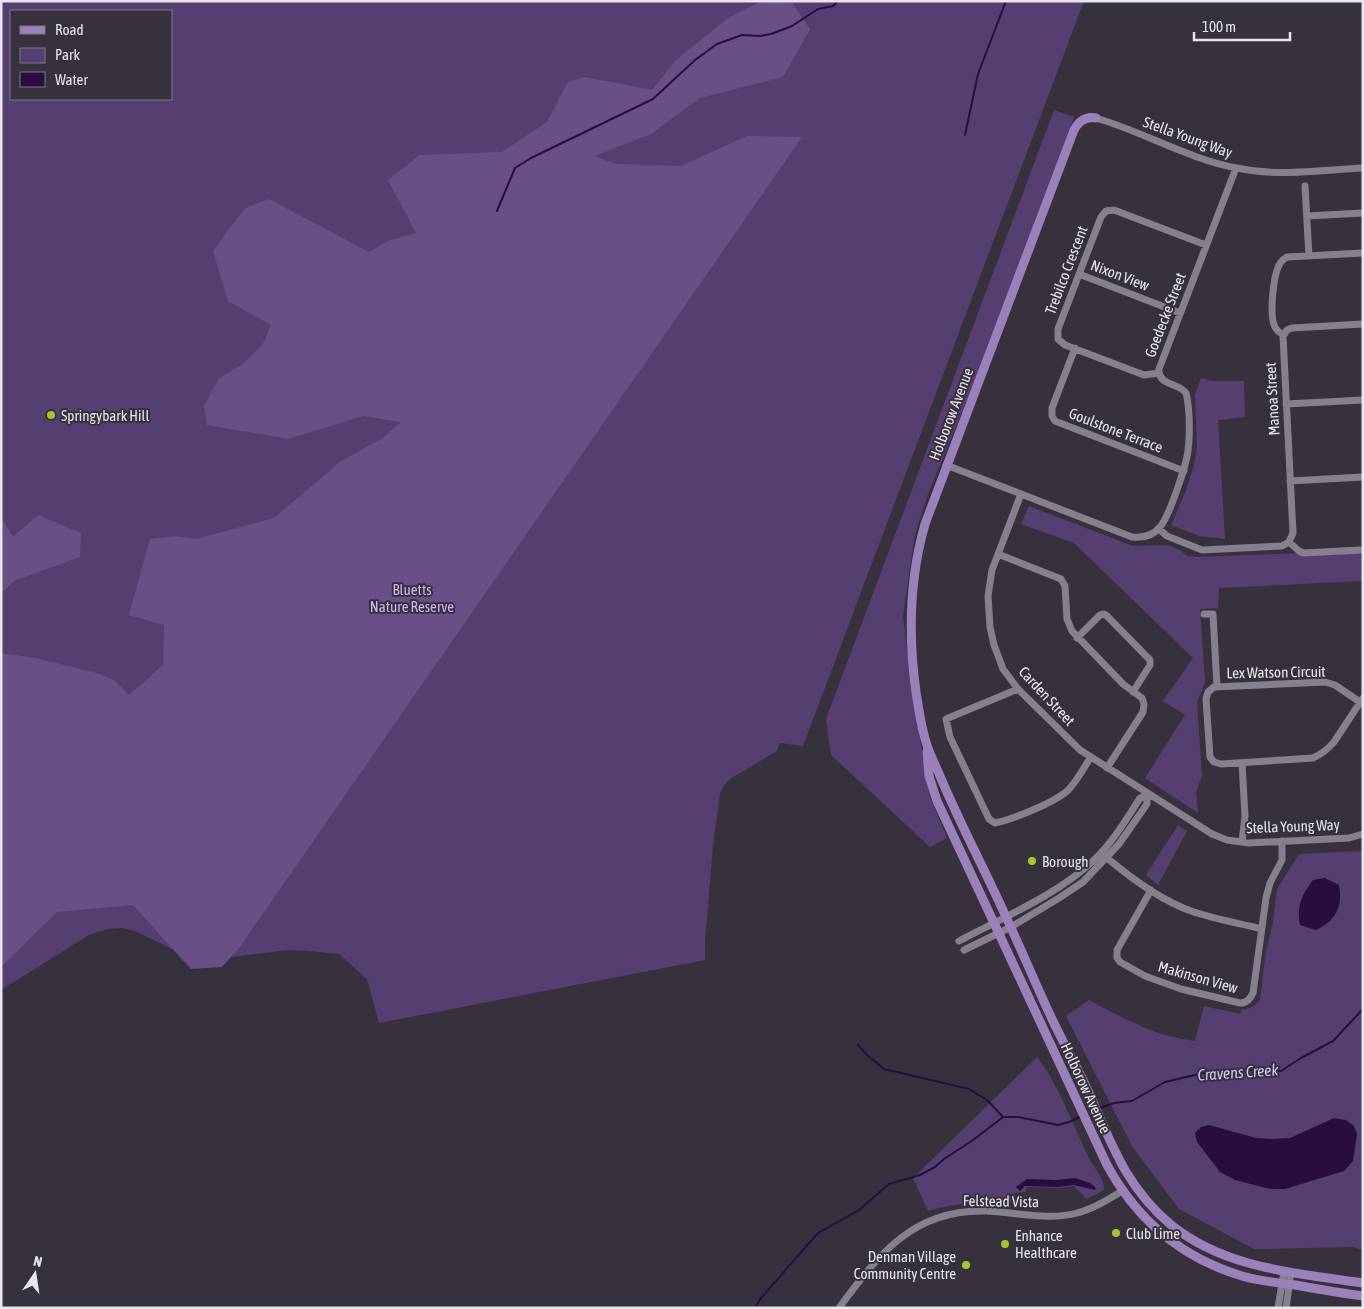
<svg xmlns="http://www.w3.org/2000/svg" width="1364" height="1309" font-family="'Asap Condensed',sans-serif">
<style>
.green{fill:#553f70;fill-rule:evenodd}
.forest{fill:#685087}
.water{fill:#280e40}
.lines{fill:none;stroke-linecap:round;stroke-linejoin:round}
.stream{stroke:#280e40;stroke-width:2}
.minor{stroke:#857f8e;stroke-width:7}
.major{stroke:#9b81ba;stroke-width:9}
.poi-dot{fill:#a0c92b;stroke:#37313e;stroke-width:2}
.labels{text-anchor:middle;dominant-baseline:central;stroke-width:4;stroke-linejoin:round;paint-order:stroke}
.street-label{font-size:15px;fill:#e8e5ed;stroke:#37313e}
.poi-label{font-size:15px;fill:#e8e5ed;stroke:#37313e;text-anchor:start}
.park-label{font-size:15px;fill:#d1b5f7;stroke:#37313e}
.water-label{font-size:16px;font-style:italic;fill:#dac5f7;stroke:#37313e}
</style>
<rect width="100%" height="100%" fill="#37313e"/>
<path class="green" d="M1,1H1084L803,746L780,743L777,751L730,779L724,785L720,793L713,846L705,940V960L379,1023L367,979L339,954L308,951L288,950L198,961L135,931L122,928L108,929L89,935L1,990ZM11,11H171V99H11Z
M1054,110L1074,117L971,390L928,494L915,534L903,616L906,641L915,710L930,797L947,838L930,847L831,755L826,719Z
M1201,378L1211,381H1244L1245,417L1218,420L1225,539L1199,536L1171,525L1185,493L1194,465L1197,447L1195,395Z
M1029,506L1133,546L1168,545L1180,550L1187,556L1196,557L1363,551V581L1219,588L1218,608L1200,609L1205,682L1197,702L1202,776L1196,792L1198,813L1145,778L1185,715L1163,701L1193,658L1074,543L1021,524Z
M1178,825L1187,831L1158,885L1146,875Z
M1363,851V1250L1353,1247L1254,1249L1179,1209L1132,1146L1066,1016L1089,1000C1123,1018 1156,1037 1195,1041L1204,1006L1240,1014L1242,1009C1251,1009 1254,1007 1260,1000L1266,951L1273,922L1277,889L1299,854Z
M1037,1057C1060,1087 1072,1124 1089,1158C1094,1168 1104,1178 1104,1190L1087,1199L1074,1186L1060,1188L1027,1187L1025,1192L1014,1193L1011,1203C978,1201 960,1202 928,1211L913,1178Z"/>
<path class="forest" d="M770,1H791L810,29L783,77L700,98L651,134L594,156L616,164L681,166L747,136L802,137L239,948L222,967L191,969L133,905L57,912L1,967V653L35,658L97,673L114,680L129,695L163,665L164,625L129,615L150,539L175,536L196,539L274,518L341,461L383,438L401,422L363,416L288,439L207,425L204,406L219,378L243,364L263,344L271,325L228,301L213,251L232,225L246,208L269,199L369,252L388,241L416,233L388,180L420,155L502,152L547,122L568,82L585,77L652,90L676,60L728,18L758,3Z
M38,515L81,533L80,557L14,581L1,593V518L13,537Z"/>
<path class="water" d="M1325,878L1339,885C1343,907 1336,921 1316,930L1300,925C1296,907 1302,894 1313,880Z
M1334,1118L1346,1120L1354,1126L1357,1134L1353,1161L1344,1171L1285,1189H1270L1235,1180L1220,1172L1197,1142L1195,1133L1201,1127L1209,1125L1256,1138L1273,1139L1290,1138Z
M1075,1178L1090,1183L1096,1188L1095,1190L1074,1185L1057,1187L1025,1186L1020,1191L1016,1187L1027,1179L1057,1180Z"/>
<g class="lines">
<path class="stream" d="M965,135L978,74L1006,1
M497,211L515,168L531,158L653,99L695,60L717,44L742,35L760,36L771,34L792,26L818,9L833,6L838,1
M858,1045L867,1055L884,1069L969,1089L987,1100L1003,1117
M1100,1108L1114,1103L1132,1101L1165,1082L1212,1071L1256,1070L1281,1071L1301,1058L1333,1041L1363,1009
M755,1308L761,1298L818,1233L859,1210L889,1184L920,1175L935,1167L944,1159L973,1140L1003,1117H1018L1058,1125L1069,1122L1082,1116"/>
<path class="minor" d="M1096,118C1144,132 1188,159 1237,168C1278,177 1321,170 1363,168
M1305,186L1309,256
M1307,216L1363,213
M1079,274L1180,313
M1284,335C1280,333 1277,331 1275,327C1269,316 1273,272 1281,262C1283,259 1284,259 1287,257L1363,253
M1075,348L1052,408V416L1055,421L1184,471
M1159,373L1144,375L1065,345L1058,339V329L1101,217L1106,211L1114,210L1206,245
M1286,404L1363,400
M946,465L1132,537C1142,538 1153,536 1160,527C1169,517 1186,466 1188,451C1190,435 1190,409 1186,393C1178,382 1158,386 1159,369L1236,168
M1290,481L1363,477
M1021,494L992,570L988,596L990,627L994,645L1003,669L1018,689L1080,750L1212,834L1227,840L1249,843L1349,838L1363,834
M1159,529L1167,536L1202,550L1282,546L1289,542L1293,533L1283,336L1287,330L1292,328L1363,324
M1289,542L1299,551L1303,553L1360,550
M998,554L1061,579L1065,586L1067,619L1072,631L1123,684L1142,698L1144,704L1143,712L1107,768
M1204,614H1213L1217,687
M1077,638L1100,615L1104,614L1107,616L1150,660V665L1133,692
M1018,689L946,719L950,737L989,819L995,823C1013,819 1051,804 1066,792C1075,785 1084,767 1091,757
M1360,702L1335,685L1325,682L1214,687L1208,692L1206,699L1210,757L1214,762L1221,764L1313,758C1322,754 1328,749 1334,742L1363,698
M1242,763L1245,816L1242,842
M1107,858C1132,879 1160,900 1191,911C1214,919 1238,923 1262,929
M1151,890L1117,950V958L1120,962L1145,976L1181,989L1240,1003C1247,1003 1250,999 1253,993L1266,898L1270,883L1282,860V841
M959,941C1002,918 1059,894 1094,860C1113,842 1126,820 1140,798L1147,795V804L1119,844L1083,882L1059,898L1011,927L964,950
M839,1308C878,1255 913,1209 985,1211C1015,1212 1048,1221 1077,1213C1093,1209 1107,1200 1122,1191
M1278,1308L1284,1271
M1286,1308L1291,1272"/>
<path class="major" d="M1096,118C1086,116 1079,121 1074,130L925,524C909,580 908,635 916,692C919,710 921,728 927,745C930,755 936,766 940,776C960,824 985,870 1006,917C1022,951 1036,985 1052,1019C1061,1038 1071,1057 1081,1076C1108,1131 1120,1182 1170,1224C1225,1269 1296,1273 1363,1283
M927,751L929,776L937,801L1107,1165C1137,1220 1182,1258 1242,1276C1259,1281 1277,1283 1295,1285C1317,1289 1340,1293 1363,1296"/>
</g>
<g class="poi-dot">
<circle cx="51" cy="415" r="5"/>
<circle cx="1032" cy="861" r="5"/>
<circle cx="1116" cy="1233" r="5"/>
<circle cx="1005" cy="1244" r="5"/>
<circle cx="966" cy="1265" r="5"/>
</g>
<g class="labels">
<g class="street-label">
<text transform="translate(1188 137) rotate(20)">Stella Young Way</text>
<text transform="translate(1066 270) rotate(-69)">Trebilco Crescent</text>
<text transform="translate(1120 275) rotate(21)">Nixon View</text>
<text transform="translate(1165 315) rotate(-69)">Goedecke Street</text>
<text transform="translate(1272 399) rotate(-93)">Manoa Street</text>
<text transform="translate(951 414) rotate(-69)">Holborow Avenue</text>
<text transform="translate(1116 430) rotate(21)">Goulstone Terrace</text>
<text transform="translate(1276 672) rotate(-1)">Lex Watson Circuit</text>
<text transform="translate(1047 696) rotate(47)">Carden Street</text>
<text transform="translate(1293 826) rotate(-2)">Stella Young Way</text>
<text transform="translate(1198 977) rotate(16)">Makinson View</text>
<text transform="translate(1086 1088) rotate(65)">Holborow Avenue</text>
<text transform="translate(1001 1201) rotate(1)">Felstead Vista</text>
</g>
<g class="poi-label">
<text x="61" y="415">Springybark Hill</text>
<text x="1042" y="861">Borough</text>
<text x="1126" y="1233">Club Lime</text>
<text x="1015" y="1235">Enhance<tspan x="1015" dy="17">Healthcare</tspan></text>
<text x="956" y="1256" text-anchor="end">Denman Village<tspan x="956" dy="17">Community Centre</tspan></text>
</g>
<g class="park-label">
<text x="412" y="589">Bluetts<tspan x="412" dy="17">Nature Reserve</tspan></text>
</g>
<g class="water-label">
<text transform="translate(1238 1072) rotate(-4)">Cravens Creek</text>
</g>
</g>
<rect width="1364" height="1309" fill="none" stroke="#e8e5ed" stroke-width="5"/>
<rect x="10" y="10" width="162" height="90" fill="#37313e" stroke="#7e7984"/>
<rect x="20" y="26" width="25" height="8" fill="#9b81ba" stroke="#7e7984"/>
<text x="55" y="35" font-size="15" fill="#e8e5ed">Road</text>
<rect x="20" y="48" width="25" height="15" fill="#553f70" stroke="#7e7984"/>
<text x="55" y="60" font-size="15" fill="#e8e5ed">Park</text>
<rect x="20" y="72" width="25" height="15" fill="#280e40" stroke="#7e7984"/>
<text x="55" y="85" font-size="15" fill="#e8e5ed">Water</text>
<g transform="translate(35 1274) rotate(13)" stroke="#37313e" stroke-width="4" paint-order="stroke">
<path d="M0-4L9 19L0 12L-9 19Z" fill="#e8e5ed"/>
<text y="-8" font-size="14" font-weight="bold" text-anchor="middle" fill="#e8e5ed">N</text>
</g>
<path d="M1194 32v8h96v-8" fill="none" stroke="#e8e5ed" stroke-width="2.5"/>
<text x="1202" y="32" font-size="15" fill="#e8e5ed" stroke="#37313e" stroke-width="4" paint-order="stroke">100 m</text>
</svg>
